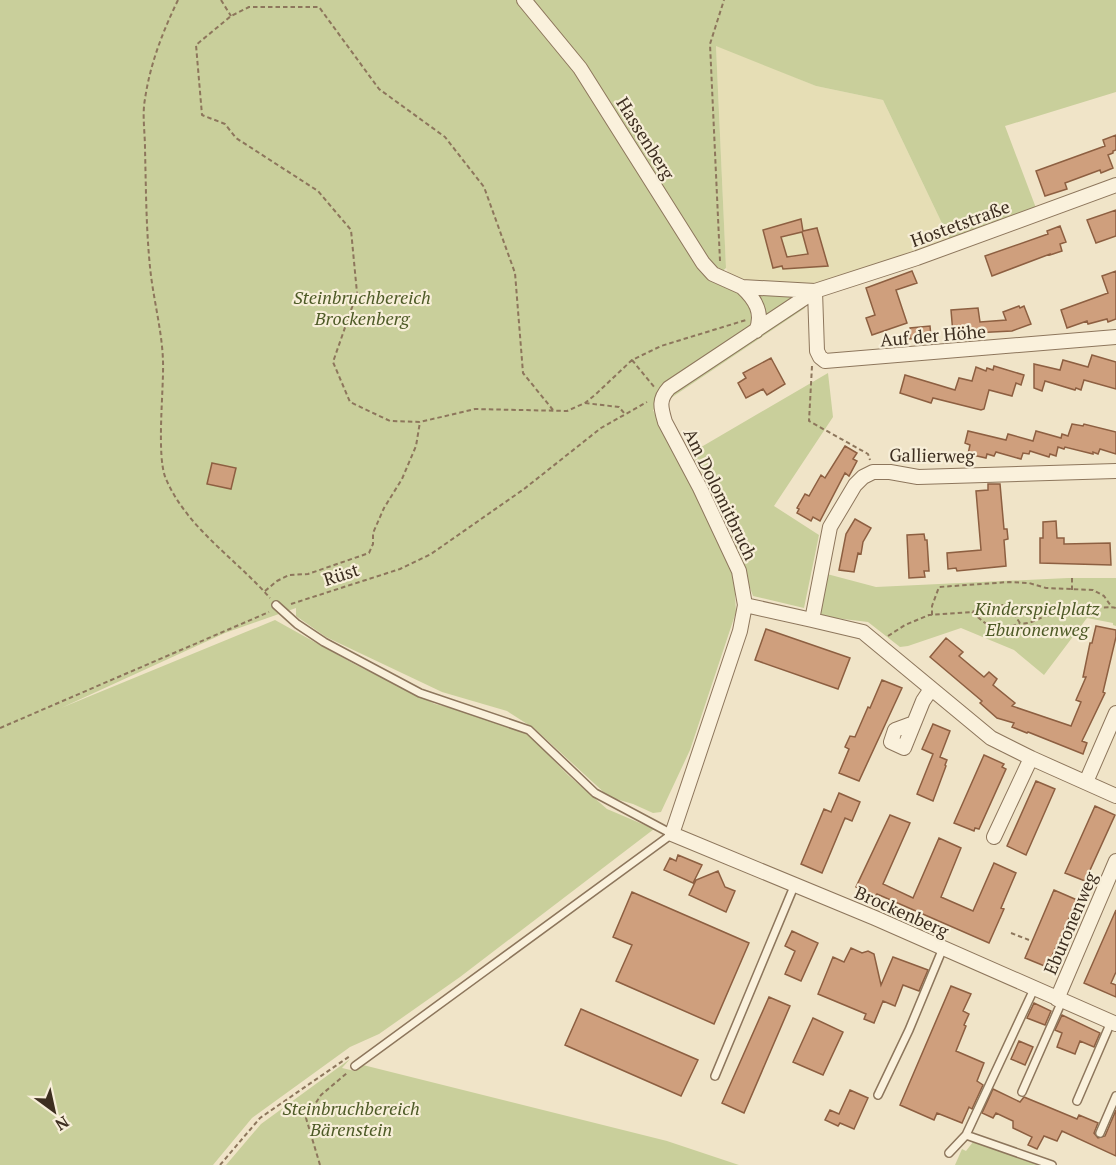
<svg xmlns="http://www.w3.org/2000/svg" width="1116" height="1165" font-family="'PT Serif',serif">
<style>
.farmland{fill:#e6deb5}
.green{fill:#c9cf9b}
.building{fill:#cf9f7d;stroke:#8d5f41;stroke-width:1.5;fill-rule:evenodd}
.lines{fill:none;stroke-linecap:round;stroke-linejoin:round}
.service-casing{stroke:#8d765c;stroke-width:10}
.minor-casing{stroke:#8d765c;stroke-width:16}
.path{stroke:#8d765c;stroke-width:2;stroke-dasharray:4.5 3;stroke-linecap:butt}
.service{stroke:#faf1dc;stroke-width:7}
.minor{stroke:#faf1dc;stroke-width:14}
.labels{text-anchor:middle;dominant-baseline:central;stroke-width:4.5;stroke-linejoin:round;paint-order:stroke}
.street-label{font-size:18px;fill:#3d2e20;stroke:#f7eed8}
.park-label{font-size:18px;font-style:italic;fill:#4d5a26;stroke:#f7eed8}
</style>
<rect width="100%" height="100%" fill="#f0e4c8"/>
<path class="farmland" d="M716,45L816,86L883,100L950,240L824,283L806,284L741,280L729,275L726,268Z"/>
<path class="green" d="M0,0H1116V92L1005,126L1036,208L950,240L883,100L816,86L716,46L726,268L711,281L716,284L804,298L805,308L653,410L727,550L738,586L735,595L736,612L690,750L661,812L653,813L633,804L609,797L535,729L507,711L442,692L326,637L296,616V608L225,633L61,708L275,620L356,665L435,704L491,718L529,735L568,775L607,809L654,829L460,977L379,1034L350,1047L252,1118L213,1165H0Z
M828,373L833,417L774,506L819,535L804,608L753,596L720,504L691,453Z
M827,574L876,587L1068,578H1116V626L1113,625V623L1087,618L1044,675L1014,650L961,628L908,646L900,647L868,622L818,616Z
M350,1059L342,1068L355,1071L363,1065L667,1141L739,1165H226L261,1124Z
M973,1142L1039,1165H955L962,1149L966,1151Z"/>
<path class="building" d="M1116,135V150L1113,151V153L1108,155L1113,168L1101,173L1100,170L1065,183L1067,189L1045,196L1036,171L1105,146L1103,140Z
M1116,210V236L1096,243L1087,220Z
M801,219L803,231L817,228L828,266L783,269L782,266L773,268L763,230ZM802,232L808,254L787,257L781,237Z
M1060,226L1066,242L1060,244L1062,251L1050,255V254L992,276L985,256L1048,234L1047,231Z
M912,271L917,283L896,290L907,323L872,335L866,318L875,315L866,288Z
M1116,271V319L1108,322L1107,319L1088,324L1087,321L1067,328L1061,310L1108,293L1102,276Z
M1019,306L1020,308L1024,306L1031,324L1012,331L953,334L951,310L978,308L980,322L1006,320L1003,312Z
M930,326L931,337L910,339V328Z
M1092,355L1116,362V389L1084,380L1081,390L1076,388L1075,390L1045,381L1042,391L1034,388V364L1060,370L1063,360L1088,367Z
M771,358L785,384L767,395L763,389L746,398L738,383L746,378L743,373Z
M994,366L1024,375L1021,385L1016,383L1012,396L989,390L984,409L981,410L933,398L931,403L900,393L905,375L955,390L959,378L972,381L976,367L986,371L987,368L993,370Z
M1072,424L1083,426L1084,424L1116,432V454L1100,449L1098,454L1093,452V454L1065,447L1064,449L1058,447L1056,456L1050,454L1049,457L1030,451L1029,454L1023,453L1021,459L996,452L994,456L987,454L986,458L968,454L970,445L965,443L968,431L1006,440L1008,434L1033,441L1036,431L1061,438L1062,434L1068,436Z
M845,446L857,453L853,459L857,461L849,476L845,473L820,521L813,517L811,521L797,513L799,509L797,508L805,494L809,496L821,475L825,478Z
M212,463L236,468L231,489L207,484Z
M988,484H1000L1004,529H1007L1008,539L1004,540L1006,566L957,571L956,568L948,569L947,553L981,550L976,491L988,490Z
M855,519L871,528L863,542L861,554L858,553L854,572L839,570L846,534Z
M1056,521L1057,538H1064V544L1110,543L1111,565L1040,563V538H1043V522Z
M924,534L925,540H927L929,571H924L925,577L909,578L907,535Z
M1096,626L1116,630V637L1103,692L1105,693L1082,741L1087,743L1083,754L1028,732L1027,733L1012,727L1014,723L997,718L980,703L982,701L930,657L946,638L963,652L959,656L984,677L989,672L997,679L993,685L1015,703L1012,706L1071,726L1081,702L1076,700L1086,677H1083L1090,643H1092Z
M766,629L850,658L838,689L755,660Z
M882,680L902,688L859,781L839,773L849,749L845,747L850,736L855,737L868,707L870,708Z
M933,724L950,731L940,757L947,760L945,765L946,766L933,801L917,794L933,754L922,749Z
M984,755L1004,764L1002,767L1006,769L979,829L975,828L974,831L954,823Z
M1036,781L1055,789L1026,855L1007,846Z
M839,793L860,802L852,821L845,818L822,873L801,864L824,809L831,812Z
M1095,806L1115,815L1085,881L1065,873Z
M890,815L910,823L883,884L913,898L939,838L961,848L941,897L973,911L994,863L1016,873L1001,908L1004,909L989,943L877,894L876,896L856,887Z
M678,855L702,865L693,883L664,870L670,858L676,861Z
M718,871L725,887L735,891L726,912L689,895L696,880Z
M1054,890L1077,900L1047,967L1025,958Z
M632,892L749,943L714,1024L616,981L632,945L613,937Z
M1116,910V972L1111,983L1116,985V997L1084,983Z
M792,931L818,943L801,981L785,974L795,951L785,946Z
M851,948L862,953L868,951L874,954L881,985L893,957L928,970L919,991L903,985L895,1006L883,1001L874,1023L864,1019L866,1014L818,994L833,957L844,962Z
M951,986L971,994L963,1011L969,1014L964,1025L966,1026L956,1051L984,1063L977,1081L983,1085L972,1109L969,1107L962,1123L937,1113L934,1120L900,1105Z
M769,997L790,1006L744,1113L722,1103Z
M1034,1003L1051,1011L1045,1025L1027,1018Z
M581,1009L698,1060L681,1096L565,1045Z
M1062,1015L1100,1033L1094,1047L1080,1041L1075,1054L1057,1047L1062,1033L1055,1030Z
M813,1018L843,1032L823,1075L793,1062Z
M1019,1041L1033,1047L1025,1065L1011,1059Z
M993,1089L1020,1102L1024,1097L1077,1119L1079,1115L1098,1123L1094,1133L1098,1138L1105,1136L1116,1110V1156L1062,1131L1057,1141L1044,1136L1037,1149L1028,1145L1032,1137L1013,1128V1121L996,1113L993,1118L982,1113Z
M850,1090L868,1098L854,1129L840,1123L838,1126L825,1120L830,1110L839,1114Z"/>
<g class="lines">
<g class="service-casing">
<path id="service" d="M276,605L297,624L324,642L420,693L529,730L595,793L672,834L355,1066
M1034,989L966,1135L1052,1165
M715,1076L795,884
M1022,1092L1062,1001
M878,1095L909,1030L943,948
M1077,1101L1111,1022
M1100,1133L1116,1096
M949,1153L966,1135"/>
</g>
<g class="minor-casing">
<path id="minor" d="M524,0L580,68L703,263L713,274L742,287L815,291L817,351L820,357L825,361L1116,337
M1116,185L917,258L815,291L669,388C658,400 661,408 665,422L700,488L739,571L745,605L740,631L672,834L875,918L1116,1024
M742,287C755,299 764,313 756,331
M745,605L812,620L830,527L855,485L863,477L873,472H890L918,477L1116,471
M812,620L863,632L991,738L1031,758
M914,723L895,730L891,742L904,748L923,701L931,689
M1086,782L1116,713
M994,837L1031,758L1116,796
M1057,999L1116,861"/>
</g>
<path class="path" d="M178,0C163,31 150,64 145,99C142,115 145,132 145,149C146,188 146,227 150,267C153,298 162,330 163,361C164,389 156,457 166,479C187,528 236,559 270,598
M221,0L231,16
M720,261L710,44L724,0
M632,360L655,388
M812,366L809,421L868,454L870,460
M585,403L619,407L624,413
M553,410L523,373L515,273L484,187L445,137L379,89L319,7H249L231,16L196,45L202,115L225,124L236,138L318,191L351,230L357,293L333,362L350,402L390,421L420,422L475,409L567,411L585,403L596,394L632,360L661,346L746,320
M1072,578V590
M265,591L277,581L289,575L308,574L369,553L373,544V533L384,508L402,479L416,446L420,422
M291,604L400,569L431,554L524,489L601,428L647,402
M972,612C990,628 996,633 1020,623
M932,615V606L939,587L1009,582L1029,583L1046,588L1093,590L1104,596L1111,606
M888,636L905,625L929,615L972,612L991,605H1002L1010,609L1020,623C1030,625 1036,619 1046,616C1057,613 1107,605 1116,608
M0,728L269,612
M1011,933L1029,940
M220,1165L260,1118L350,1056
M320,1165L306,1118L321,1095L347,1073"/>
<use href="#service" class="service"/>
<use href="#minor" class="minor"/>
</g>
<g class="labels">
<g class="street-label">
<text transform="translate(646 138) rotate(58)">Hassenberg</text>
<text transform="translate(960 223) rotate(-20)">Hostetstraße</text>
<text transform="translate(933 335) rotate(-5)">Auf der Höhe</text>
<text transform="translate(932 455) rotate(1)">Gallierweg</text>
<text transform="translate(721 494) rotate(64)">Am Dolomitbruch</text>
<text transform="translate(341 574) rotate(-18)">Rüst</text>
<text transform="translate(902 911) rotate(24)">Brockenberg</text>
<text transform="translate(1070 923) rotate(-67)">Eburonenweg</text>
</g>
<g class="park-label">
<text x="362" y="297">Steinbruchbereich<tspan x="362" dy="21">Brockenberg</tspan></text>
<text x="1037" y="608">Kinderspielplatz<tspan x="1037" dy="21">Eburonenweg</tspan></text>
<text x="351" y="1108">Steinbruchbereich<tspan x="351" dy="21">Bärenstein</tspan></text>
</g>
</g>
<g transform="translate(54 1111) rotate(147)" stroke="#f7eed8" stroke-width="4.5" paint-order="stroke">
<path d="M0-4.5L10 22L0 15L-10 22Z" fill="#3d2e20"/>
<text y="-9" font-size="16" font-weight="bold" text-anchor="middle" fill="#3d2e20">N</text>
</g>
</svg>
